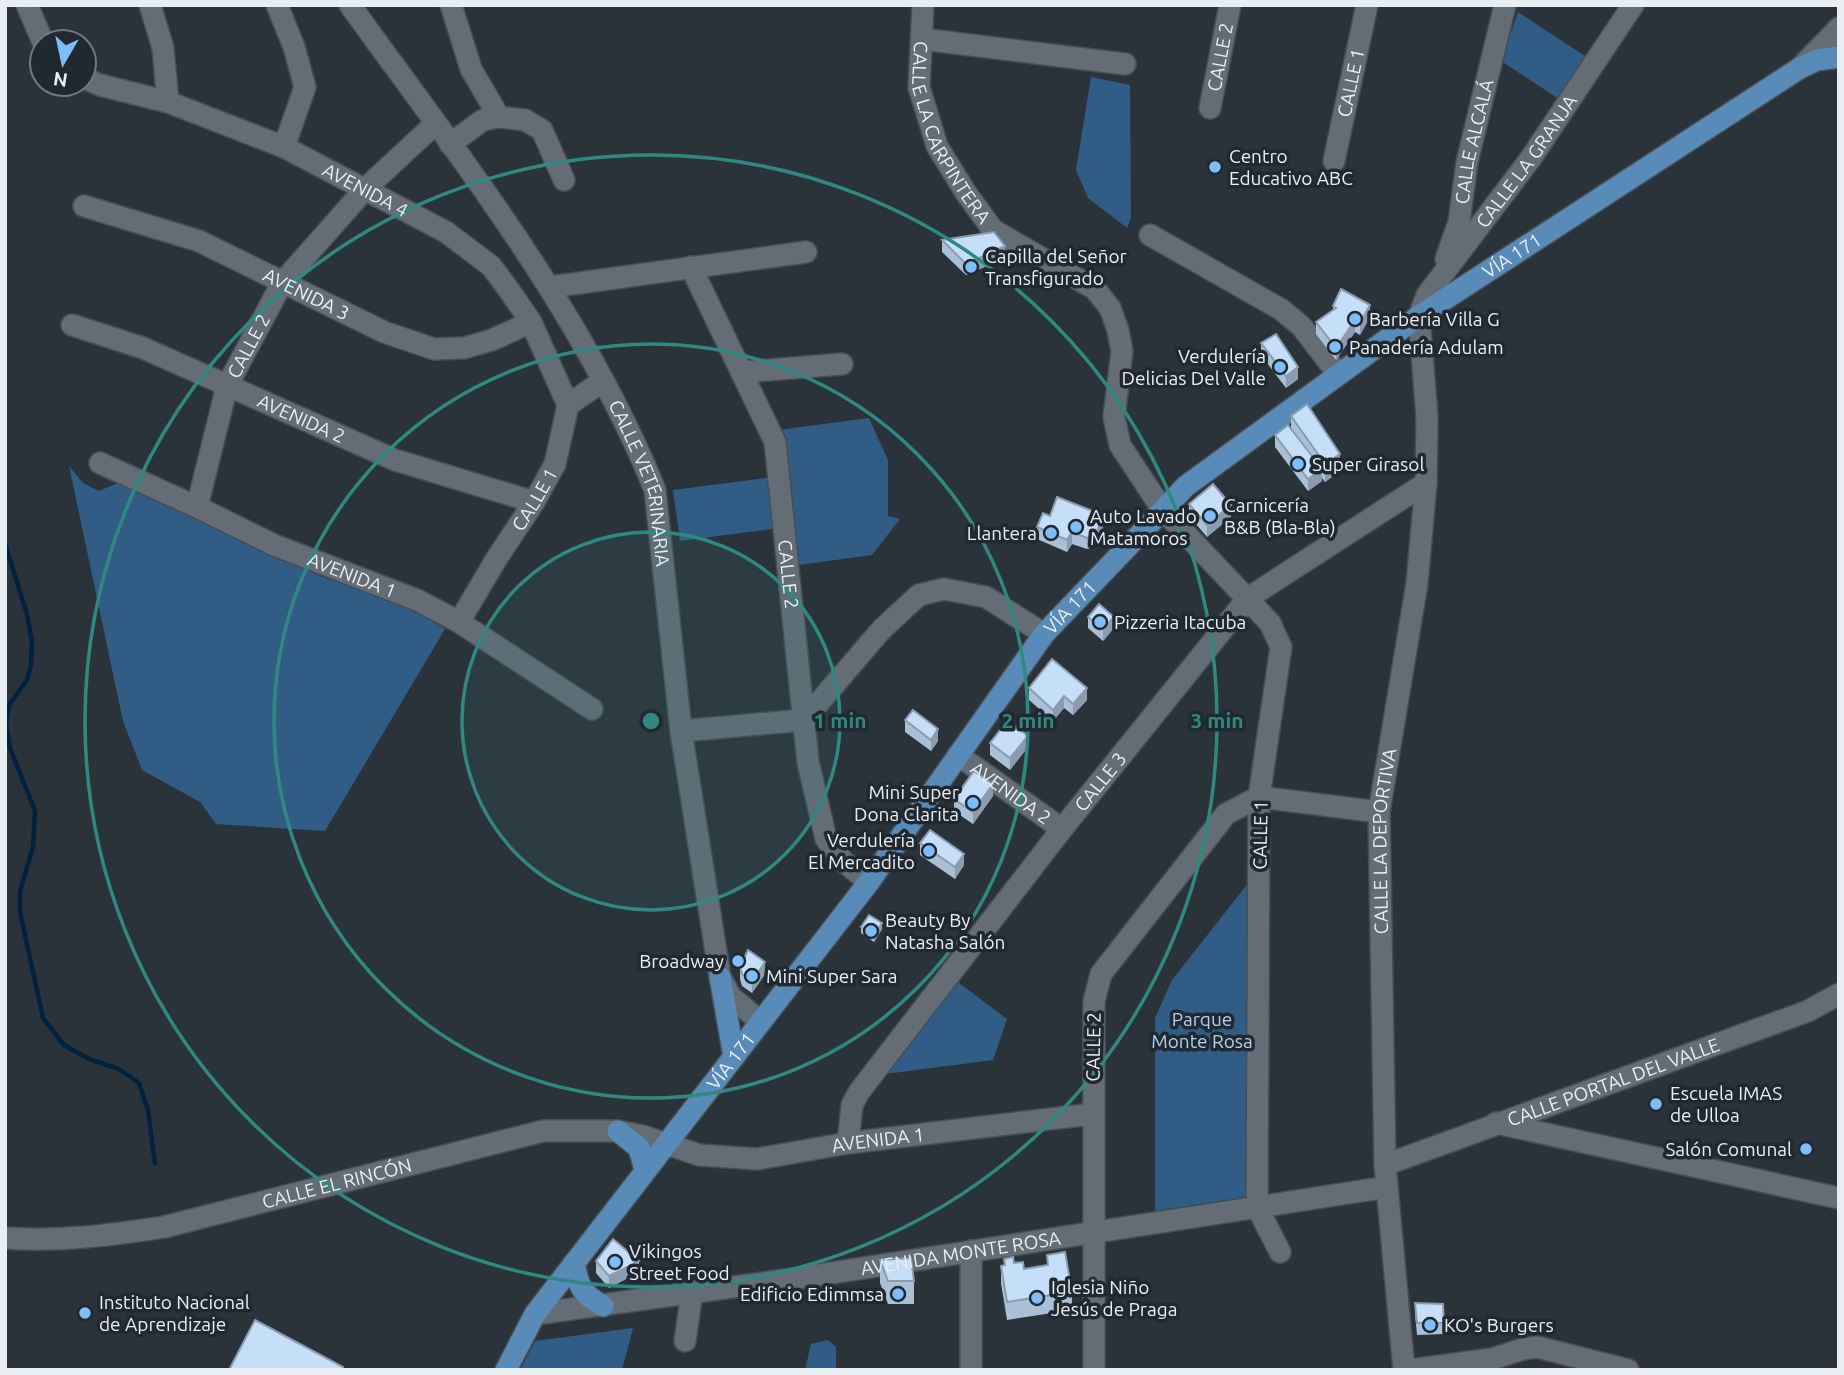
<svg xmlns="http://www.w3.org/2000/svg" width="1844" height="1375" font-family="Ubuntu,sans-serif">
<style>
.green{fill:#315c85}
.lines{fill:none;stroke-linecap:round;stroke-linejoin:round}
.stream{stroke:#00223f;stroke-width:4.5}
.minor-casing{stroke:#474e53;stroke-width:24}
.major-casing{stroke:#474e53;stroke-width:24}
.minor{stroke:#646c75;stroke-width:21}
.major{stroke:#598bb8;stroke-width:21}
.wall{fill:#a9c0d6}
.shaded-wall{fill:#8a9cae}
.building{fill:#c5dff9;stroke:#8a9cae;stroke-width:2}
.ring{fill:none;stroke:#308882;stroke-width:3.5}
.poi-dot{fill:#7fbdfa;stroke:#212930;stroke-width:2.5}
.labels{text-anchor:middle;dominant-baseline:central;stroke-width:7;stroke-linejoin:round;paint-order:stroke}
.street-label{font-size:19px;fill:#e9eef3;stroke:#212930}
.poi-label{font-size:19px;fill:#e9eef3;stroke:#212930;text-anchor:start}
.park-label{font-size:19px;fill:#b0d0f0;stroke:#212930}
.centre{fill:#308882;stroke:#212930;stroke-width:3.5}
.ring-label{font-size:21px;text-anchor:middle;font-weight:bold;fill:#308882;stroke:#212930;stroke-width:7;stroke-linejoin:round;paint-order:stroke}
</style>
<rect width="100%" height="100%" fill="#2b333a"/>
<path class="green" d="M1518,12L1588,58L1559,99L1501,61Z
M1091,77L1130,85L1131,218L1127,228L1088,198L1076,170Z
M869,418L888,460V516L900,519L872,555L799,565L787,460L778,430Z
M69,466L83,483L99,491L118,483L320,576L411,608L445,629L325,831L216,824L200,802L142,770L123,721Z
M773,477L780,528L680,541L673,490Z
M1253,877L1247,1197L1155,1211V1018L1172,980Z
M955,980L1007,1019L993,1060L885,1074Z
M633,1328L622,1370H520L535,1341Z
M828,1340L836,1347V1370H805L811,1344Z"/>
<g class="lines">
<path class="stream" d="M5,544L27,614L32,643L31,665L27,680L9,705L6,725L10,748L35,811L33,847L20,891V912L43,1018L64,1045L89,1059L119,1069L139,1083L148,1110L155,1163"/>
<g class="minor-casing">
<g id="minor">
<path d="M27,5L43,42"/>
<path d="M150,5L163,48L168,102"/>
<path d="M277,5L294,47L305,87L284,147"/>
<path id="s1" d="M350,5C461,159 583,312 655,490L681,731L720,977L731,997L761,1022"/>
<path d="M451,5L471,69L499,117"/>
<path id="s2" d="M923,5L919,87L937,146L966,193L993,230L1095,289L1110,308L1118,330L1122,351L1114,417L1120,445L1162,509L1270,623L1281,647L1259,797L1257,1207L1280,1252"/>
<path d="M922,39L1125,64"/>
<path d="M1800,68L1839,28"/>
<path id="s3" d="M84,78L100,85L168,102L284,147L446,232L491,266L509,290L531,322L568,405"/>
<path id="s4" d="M1210,108L1230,5"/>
<path d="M450,144L483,120L499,117L525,120L542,130L564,180"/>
<path id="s5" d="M1334,161L1367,5"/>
<path id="s6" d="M84,206L199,241L384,332L434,349L464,348L492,340L531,322"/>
<path d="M1150,235L1282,310L1302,327L1338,374"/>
<path id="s7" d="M1446,259L1459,222L1467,162L1505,5"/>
<path id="s8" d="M691,267L775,442L808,762L826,839L843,861L869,882"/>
<path d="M550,287L806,252"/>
<path id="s9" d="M72,325L143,348L395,460L534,502"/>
<path d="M743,372L842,364"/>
<path id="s10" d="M100,463L197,507L274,545L417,600L459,622L592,709"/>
<path id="s11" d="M197,507L227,386L282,283L365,189L436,123"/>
<path id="s12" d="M459,622L497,558L534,502L555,464L568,405L603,381"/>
<path d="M681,731L804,720L882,629L919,595L944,589L986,597L1044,634"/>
<path id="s13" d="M958,755L1062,829"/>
<path d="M1496,1123L1839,1198"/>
<path id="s14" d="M848,1143L852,1105L859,1092L1062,829L1248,598L1426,483"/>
<path id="s15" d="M1385,1165L1808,1011L1839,994"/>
<path id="s16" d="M5,1238C58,1242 112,1235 164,1227L543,1131H618L643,1136L699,1155L757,1159L848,1143L1092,1114"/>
<path id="s17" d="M535,1314L799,1278L1387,1187"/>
<path d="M685,1341L692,1292"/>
<path d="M971,1370V1251"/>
<path d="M1094,1370V1001L1101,974L1226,814L1259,797L1379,812"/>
<path id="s18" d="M1404,1370L1385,1165L1379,812L1417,583L1426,483L1427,417L1419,316L1427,295L1531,158L1633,5"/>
<path d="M1411,1370L1492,1359L1523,1349L1537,1347L1628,1370"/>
</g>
</g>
<g class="major-casing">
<g id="major">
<path d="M720,977L734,1057"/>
<path d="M618,1131L639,1148L645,1170"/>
<path d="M574,1263C579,1288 581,1293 603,1306"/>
<path id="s19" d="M506,1370L535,1314L869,882L1044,634L1186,486L1419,316L1800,68L1817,60L1839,57"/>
</g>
</g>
<use href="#minor" class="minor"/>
<use href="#major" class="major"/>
</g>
<path class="wall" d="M942,240L1005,258L966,275L942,252Z
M1333,306L1370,317L1360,335L1355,332L1336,360L1316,334V322L1333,311Z
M1261,343L1298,379L1286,388L1261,355Z
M1291,416L1340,471L1325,482L1322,478V481L1308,491L1275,447V435L1291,429Z
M1189,504L1231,517L1207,537L1189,516Z
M1050,516L1103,527L1096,546L1087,549L1072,544L1067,552L1037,539V527Z
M1088,617L1114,628L1103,641L1088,628Z
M1029,688L1087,700L1073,715L1064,708L1053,721L1029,700Z
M905,720L938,741L931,751L905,732Z
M990,743L1028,747L1010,770L990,755Z
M993,796L973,824L954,811V799Z
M920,843L964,865L955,879L920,855Z
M861,927L882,929L874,942L861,933Z
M740,967L765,974L752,993L742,986L740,979Z
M1047,1255L1072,1292V1310L1007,1320L1001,1283V1266L1004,1265V1259L1024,1269L1047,1265Z
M880,1260L914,1281V1304H888L880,1283Z
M596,1261L639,1272L609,1288L596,1273Z
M1415,1303L1443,1304L1444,1334L1417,1335L1415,1314Z"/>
<path class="shaded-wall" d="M1005,246V258L966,275V264Z
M1370,305V317L1360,335V323Z
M1355,320V332L1336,360V348Z
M1298,367V379L1286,388V376Z
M1340,454V471L1325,482V464Z
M1322,469V481L1308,491V479Z
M1231,505V517L1207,537V525Z
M1103,515V527L1096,546L1087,549V538Z
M1072,532V544L1067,552V540Z
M1114,617V628L1103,641V629Z
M1087,688V700L1073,715V704Z
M1064,696V708L1053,721V710Z
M938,729V741L931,751V740Z
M1028,736V747L1010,770V758Z
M993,784V796L973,824V812Z
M964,854V865L955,879V867Z
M882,923V929L874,942V936Z
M765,962V974L752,993V982Z
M639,1261V1272L609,1288V1276Z"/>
<path class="building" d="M994,232L1005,246L966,264L942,240Z
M1341,289L1370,305L1360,323L1355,320L1336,348L1316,322L1336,308L1333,306Z
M1276,334L1298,367L1286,376L1261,343Z
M1307,404L1340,454L1325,464L1291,416Z
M1288,425L1322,469L1308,479L1275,435Z
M1213,484L1231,505L1207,525L1189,504Z
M1057,497L1103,515L1096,534L1087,538L1072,532L1067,540L1037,527L1043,513L1050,516Z
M1099,604L1114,617L1103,629L1088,617Z
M1052,659L1087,688L1073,704L1064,696L1053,710L1029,688Z
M913,710L938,729L931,740L905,720Z
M1008,720L1028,736L1010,758L990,743Z
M974,771L993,784L973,812L954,799Z
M930,830L964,854L955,867L920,843Z
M869,915L882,923L874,936L861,927Z
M748,950L765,962L752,982L742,974L740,967Z
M613,1239L639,1261L609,1276L596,1261Z
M1065,1252L1072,1292L1007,1302L1001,1266L1005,1265L1004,1259L1013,1257L1014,1263L1023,1262L1024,1269L1048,1265L1047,1255Z
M911,1258L914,1281H888L880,1260Z
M1415,1303L1443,1304L1444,1323H1417Z
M255,1320L343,1367L342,1370H229Z"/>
<circle cx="651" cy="721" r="189" fill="#308882" fill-opacity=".12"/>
<g class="ring">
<circle cx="651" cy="721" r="189"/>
<circle cx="651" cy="721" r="377"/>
<circle cx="651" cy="721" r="566"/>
</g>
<g class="poi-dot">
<circle cx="1215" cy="167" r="7"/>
<circle cx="971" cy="267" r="7"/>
<circle cx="1355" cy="319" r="7"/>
<circle cx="1335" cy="347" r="7"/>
<circle cx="1280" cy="367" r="7"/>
<circle cx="1298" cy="464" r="7"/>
<circle cx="1210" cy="516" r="7"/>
<circle cx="1076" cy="527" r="7"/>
<circle cx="1051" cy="533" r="7"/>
<circle cx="1100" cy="622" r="7"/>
<circle cx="973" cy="803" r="7"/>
<circle cx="929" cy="851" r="7"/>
<circle cx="871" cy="931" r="7"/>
<circle cx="738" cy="961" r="7"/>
<circle cx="752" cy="976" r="7"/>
<circle cx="1656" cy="1104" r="7"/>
<circle cx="1806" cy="1149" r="7"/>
<circle cx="615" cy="1262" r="7"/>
<circle cx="898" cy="1294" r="7"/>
<circle cx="1037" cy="1298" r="7"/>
<circle cx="85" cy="1313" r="7"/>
<circle cx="1430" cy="1325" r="7"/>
</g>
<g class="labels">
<g class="street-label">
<text stroke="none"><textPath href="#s4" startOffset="52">CALLE 2</textPath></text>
<text stroke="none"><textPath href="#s5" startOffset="80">CALLE 1</textPath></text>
<text stroke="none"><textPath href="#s2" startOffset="135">CALLE LA CARPINTERA</textPath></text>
<text stroke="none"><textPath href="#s7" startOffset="121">CALLE ALCALÁ</textPath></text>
<text stroke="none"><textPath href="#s18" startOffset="1248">CALLE LA GRANJA</textPath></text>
<text stroke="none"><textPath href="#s3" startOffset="304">AVENIDA 4</textPath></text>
<text stroke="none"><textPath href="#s19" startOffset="1517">VÍA 171</textPath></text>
<text stroke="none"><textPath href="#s6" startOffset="240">AVENIDA 3</textPath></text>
<text stroke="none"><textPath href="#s11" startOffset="170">CALLE 2</textPath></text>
<text stroke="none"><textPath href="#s9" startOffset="248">AVENIDA 2</textPath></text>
<text stroke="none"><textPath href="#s1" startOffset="564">CALLE VETERINARIA</textPath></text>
<text stroke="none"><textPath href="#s12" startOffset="144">CALLE 1</textPath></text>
<text stroke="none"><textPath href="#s10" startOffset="276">AVENIDA 1</textPath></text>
<text stroke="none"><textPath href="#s8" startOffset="327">CALLE 2</textPath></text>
<text stroke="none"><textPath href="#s19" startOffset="950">VÍA 171</textPath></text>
<text stroke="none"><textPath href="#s14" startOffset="446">CALLE 3</textPath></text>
<text stroke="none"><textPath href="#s13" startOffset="65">AVENIDA 2</textPath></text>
<text transform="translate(1260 835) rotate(-89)">CALLE 1</text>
<text stroke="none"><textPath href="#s18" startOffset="530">CALLE LA DEPORTIVA</textPath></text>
<text transform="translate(1093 1047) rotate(-89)">CALLE 2</text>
<text stroke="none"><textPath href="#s19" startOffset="383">VÍA 171</textPath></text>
<text stroke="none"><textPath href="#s15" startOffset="243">CALLE PORTAL DEL VALLE</textPath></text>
<text stroke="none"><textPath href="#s16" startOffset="891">AVENIDA 1</textPath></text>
<text stroke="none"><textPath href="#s16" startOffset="338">CALLE EL RINCÓN</textPath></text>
<text stroke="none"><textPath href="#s17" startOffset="430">AVENIDA MONTE ROSA</textPath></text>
</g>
<g class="poi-label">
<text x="1229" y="156">Centro<tspan x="1229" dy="22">Educativo ABC</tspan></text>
<text x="985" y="256">Capilla del Señor<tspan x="985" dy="22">Transfigurado</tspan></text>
<text x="1369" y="319">Barbería Villa G</text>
<text x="1349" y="347">Panadería Adulam</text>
<text x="1266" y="356" text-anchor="end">Verdulería<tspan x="1266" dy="22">Delicias Del Valle</tspan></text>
<text x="1312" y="464">Super Girasol</text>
<text x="1224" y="505">Carnicería<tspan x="1224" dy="22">B&amp;B (Bla-Bla)</tspan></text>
<text x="1090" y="516">Auto Lavado<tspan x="1090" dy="22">Matamoros</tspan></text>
<text x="1037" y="533" text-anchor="end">Llantera</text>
<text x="1114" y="622">Pizzeria Itacuba</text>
<text x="959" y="792" text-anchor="end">Mini Super<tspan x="959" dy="22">Dona Clarita</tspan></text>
<text x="915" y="840" text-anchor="end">Verdulería<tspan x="915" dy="22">El Mercadito</tspan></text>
<text x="885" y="920">Beauty By<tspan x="885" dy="22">Natasha Salón</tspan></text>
<text x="724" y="961" text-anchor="end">Broadway</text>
<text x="766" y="976">Mini Super Sara</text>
<text x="1670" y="1093">Escuela IMAS<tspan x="1670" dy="22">de Ulloa</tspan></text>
<text x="1792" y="1149" text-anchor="end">Salón Comunal</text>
<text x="629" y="1251">Vikingos<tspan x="629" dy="22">Street Food</tspan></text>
<text x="1051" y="1287">Iglesia Niño<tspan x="1051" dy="22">Jesús de Praga</tspan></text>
<text x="884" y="1294" text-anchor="end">Edificio Edimmsa</text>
<text x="99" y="1302">Instituto Nacional<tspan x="99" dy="22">de Aprendizaje</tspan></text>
<text x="1444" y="1325">KO's Burgers</text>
</g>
<g class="park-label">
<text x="1202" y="1019">Parque<tspan x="1202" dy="22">Monte Rosa</tspan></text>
</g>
</g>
<circle cx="651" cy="721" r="10" class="centre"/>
<g class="ring-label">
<text x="840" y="728">1 min</text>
<text x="1028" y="728">2 min</text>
<text x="1217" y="728">3 min</text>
</g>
<rect width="1844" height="1375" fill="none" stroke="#e9eef3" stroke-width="14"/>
<g transform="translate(63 63) rotate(189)"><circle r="33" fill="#212930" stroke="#71787e" stroke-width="2"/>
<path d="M0-5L12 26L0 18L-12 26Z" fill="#7fbdfa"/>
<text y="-10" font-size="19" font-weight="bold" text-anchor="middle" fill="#e9eef3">N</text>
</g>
</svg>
